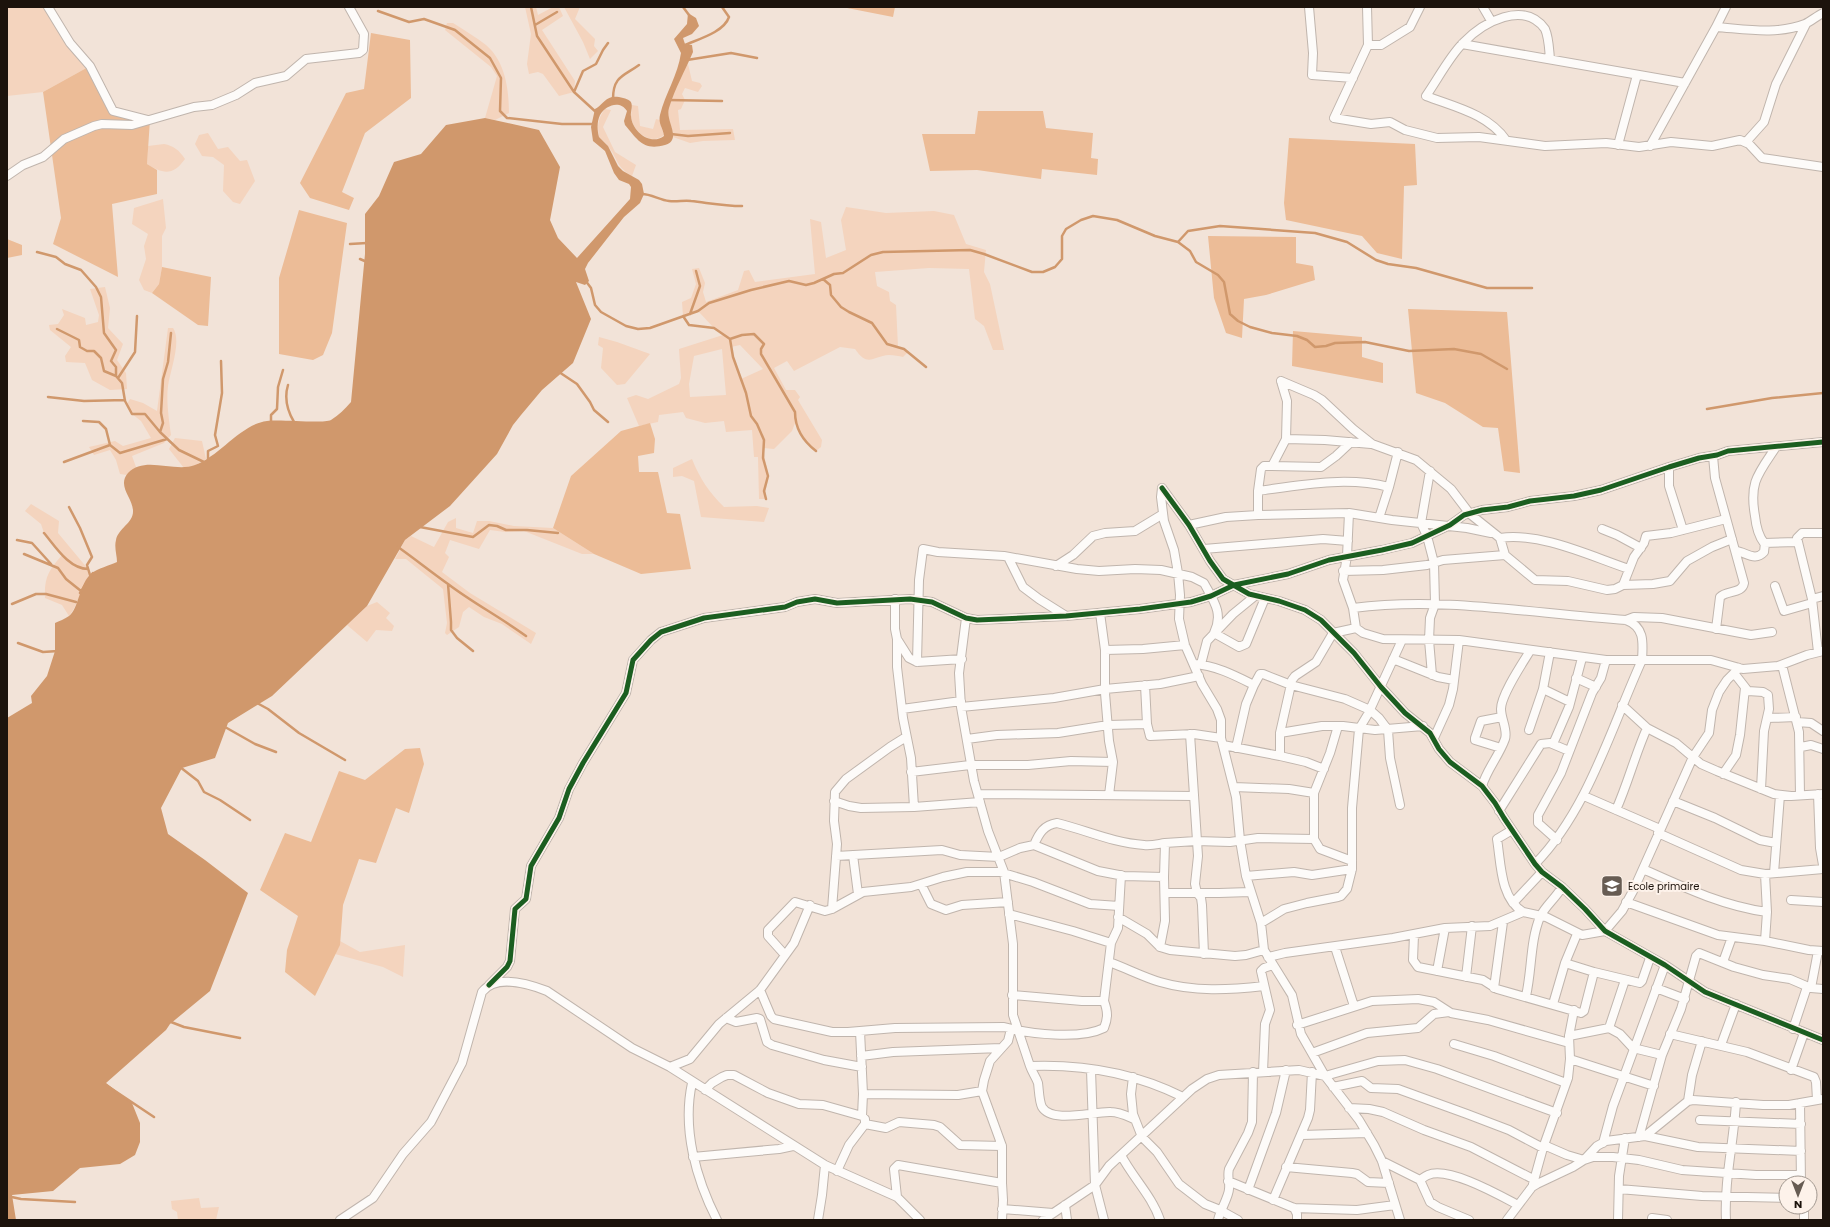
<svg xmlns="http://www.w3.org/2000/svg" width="1830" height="1227" font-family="Poppins,sans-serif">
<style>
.green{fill:#f4d4be;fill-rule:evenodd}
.forest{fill:#ecbc97}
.water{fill:#d0986c}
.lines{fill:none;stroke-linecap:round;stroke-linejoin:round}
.stream{stroke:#d0986c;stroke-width:2.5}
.minor-casing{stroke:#c0b5ad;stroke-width:10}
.minor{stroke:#fdfbf9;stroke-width:8}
.cycleway-casing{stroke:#fdf2ea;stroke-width:8}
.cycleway{stroke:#1b5e20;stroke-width:5}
.labels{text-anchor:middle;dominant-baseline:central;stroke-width:4;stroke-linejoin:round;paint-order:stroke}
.poi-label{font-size:10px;fill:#1c130c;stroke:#fdf2ea;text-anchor:start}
</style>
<rect width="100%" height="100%" fill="#f2e3d8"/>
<path class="green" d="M7,7H48L90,66L43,92L7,96Z
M525,7H536L538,15L553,7H559L563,16L542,30L575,81L574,92L559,96L543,74L538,72L529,74L527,64L531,34Z
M564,7H580L575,19L595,39L594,46L598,51L590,59L583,42Z
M447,23H453C464,30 476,37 486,45C505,61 509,89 509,113L495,120L485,118L497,76L491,67L445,30Z
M688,64L692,81L700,83L702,86L698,92L685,88L682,94L685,100L681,109L678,110L680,130L733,129L735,140L703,141L690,143L673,137C673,128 667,118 668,109C670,96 680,75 688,64Z
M632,105L638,106L640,126L653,129L656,119L660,120C660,126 663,130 664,135C651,146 633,132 631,117C631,113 632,109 632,105Z
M605,109L611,110L603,127L615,152L636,165L632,176C616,167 618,159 608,146C606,143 602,140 599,137C597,126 598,118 605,109Z
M208,133L218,149L228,147L240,161L247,160L255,181L240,204L233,202L223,191L224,165L213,157L202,156L195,144L199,135Z
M164,144C174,146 179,150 185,159C173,176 163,174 147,164L148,146Z
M163,199L166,228L162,236V267L159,284L152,293L144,290L139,280L146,259L144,246L148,234L132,224L134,208Z
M846,207L886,213L934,211L954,215L966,244L986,250L984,272L990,284L1004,350H993L984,326L975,319L969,269L929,268L875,272L877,286L889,292L890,301L896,305L898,347L908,352L903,357C899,356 894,355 889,355C873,356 868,368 855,349L840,347L794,371L787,361L774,368L786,390H795L800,397L798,400L822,440L821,447L816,451C806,443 800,434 795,423L792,431L774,449L764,448C763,459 769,468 768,477C768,486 764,490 766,499H759L758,457H754L752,430L726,432L724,421L705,423L686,418L683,412L659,415L658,422L639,426L627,398L636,395L648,399L679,384L681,378L679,349L723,335L714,328L698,311L683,316L682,302L691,298L696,284L692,269L699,268L705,283L703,292L706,302L738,290L744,271L749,270L755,282L815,274L810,219L821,222L826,258L846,250L841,220ZM740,345L763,369L741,379L733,357L731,347ZM722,349L726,395L690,397L689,384L694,356Z
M105,287L110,308L108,328L123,344L117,360L126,373L127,389L110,390L92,380L85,363L66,362L65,356L71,347L50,330L49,325L58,324L64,315L62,309L85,318L86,325L98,322L99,315L90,289Z
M168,328H173C182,341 170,371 168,386C166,401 169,420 171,435L164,443L132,456L136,467L127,475L120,474L116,460L110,450L94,455L89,447L115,441L123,446L151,438L141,421L132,414L127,404L130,399L143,403L157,411Z
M599,337L617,342L650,354L625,384L617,385L601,368L603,348L598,345Z
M175,438L202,441L206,459L196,465L184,468L169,449Z
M692,459C700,479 709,492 724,507L757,506L769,508L764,522L701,517L694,481L682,476L673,477V468Z
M31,504L59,521L58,533L88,569L90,576C81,589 78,605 69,616L62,605L45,598C44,577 49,570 62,555L44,533L41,524L25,511Z
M456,518V528L473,533L477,521H489L514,526L553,528L594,554H582L524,531L505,532L490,530L479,549L450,540L445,553L449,557L442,572L470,593L536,633L531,644L502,624L484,617L469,607L463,612L459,627L447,635L445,633L447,623L443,589L406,559H395L405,540L411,536L434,547L448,522Z
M377,602L390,613L386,618L394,626L392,631L376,630L367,642L347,625L367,606Z
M340,941L360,952L405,945L403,977L383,967L335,954Z
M199,1198L201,1208L219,1207L216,1220H178L177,1212L172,1209L171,1201Z"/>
<path class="forest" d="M842,7H895L893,17Z
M371,33L410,40L411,98L365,133L342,192L354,198L349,210L310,198L300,183L346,93L364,89Z
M90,66L113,111L150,120L147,164L157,170V194L112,204L118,277L53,244L61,218L43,92Z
M978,111H1043L1046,128L1093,133L1091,158L1098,159L1097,175L1042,169L1041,179L977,170L930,171L922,134H975Z
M1289,138L1415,144L1417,185L1404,186L1402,259L1377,253L1362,236L1286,220L1284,203Z
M299,210L347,223L332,333L323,355L313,360L279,354V278Z
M1208,236L1296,237V263L1313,266L1315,280L1266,295L1244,299L1242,338L1226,333L1214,298Z
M7,239L22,245V255L7,258Z
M162,267L211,277L208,326L198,325L152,293L159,284Z
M1408,309L1507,312L1520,473L1504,471L1498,428L1483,427L1445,403L1416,393Z
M1293,331L1362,337V357L1383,363V383L1292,366Z
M650,423L655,439L654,453L638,456L639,472H658L667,513L680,514L691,569L641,574L594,554L553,528L571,476L621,431Z
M420,748L424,764L409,813L396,808L376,863L359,859L343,905L340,945L315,996L285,972L287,950L298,916L260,890L285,833L311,842L339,771L365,780L405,749Z"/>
<path class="water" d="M688,13L696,18L699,26L692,34L683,38L685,44L692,45L693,52C685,71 675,88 669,108C666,117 674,128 673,137C672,142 669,144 665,145C643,151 638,140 625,125L624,121L627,111C620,100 606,105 600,115C597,121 597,130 599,137L608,146L618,166L623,171L639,180L642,184L644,194L640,203L624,217L588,263L585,269L589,281L585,285L576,282L591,319L573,363L542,390L521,415L513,425L497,454L450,506L405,540L367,606L272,696L228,723L215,758L182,768L161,808L168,834L205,860L248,893L210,991L170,1024L166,1030L106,1083L132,1103L140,1123V1142L135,1155L120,1164L80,1168L53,1191L12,1195L16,1220H7V718L32,703L31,696L47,676L55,651V623C59,621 65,619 69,616C79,609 79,583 92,573C97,569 110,565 117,562C117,555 114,547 116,540C118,528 134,523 133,510C132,497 117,486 128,473C145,455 174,473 195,465C220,456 241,424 267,421C281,419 322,424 331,420C339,415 345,409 351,402L365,254V214L379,196L394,162L421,154L446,125L485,118L539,130L560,167L550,220L558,238L577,258L630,199L631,187L629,184L619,180L614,173L605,151L593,141L591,127L595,109C601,106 604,99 612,97C617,96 626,98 630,101C634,105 630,112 631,116C632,132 651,146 664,136C663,128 658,124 660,115C665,94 678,75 681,53L674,39L687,24Z"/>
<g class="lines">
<path class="stream" d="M531,7L537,36L574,92L597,113
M683,7L689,15
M378,11L409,22L424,19L455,30L490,58L501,78L500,111L507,118L562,124H595
M535,25L557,12
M685,45C699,39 724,32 729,17L722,7
M687,60L731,53L757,58
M574,92L583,71L596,64L603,50L608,43
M613,99C613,76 624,76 639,65
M668,100L722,101
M671,134L688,136L730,133
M642,194C651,194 660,200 669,201C677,202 684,200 691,201C709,203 724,206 742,206
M1178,242L1188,231L1220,226L1315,233L1347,242L1376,260L1388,264L1416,268L1487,288H1532
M350,244L367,243
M37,252L56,257L65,264L81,270L96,287L101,297L104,333L116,350L111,361L116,367V376L122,383L125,401L132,414H145L160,432L179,450L206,463
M360,259L367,262
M823,279L830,285L831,295L841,307L849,312L872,323L887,344L904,349L926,367
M585,280L591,288L595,305L601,312L626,326L638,329L650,328L698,311L709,303L751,290L789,281L806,285L814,283L834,274L843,273L871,255L883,252L970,250L984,254L1032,272H1043L1055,267L1062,259V236L1066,229L1081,220L1093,216L1117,220L1155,236L1178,242L1190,251L1196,262L1218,275L1224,282L1230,314L1238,321L1250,327L1272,333L1297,336L1307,340L1315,347L1326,346L1335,343L1365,342L1409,351L1454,349L1481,354L1507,369
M690,314L700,286L696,271
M683,316L689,325L714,328L730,339L733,357L746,393L751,416L757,424L764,440L763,458L768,476L764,491L766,499
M57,329L79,340L80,347L87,351H94L101,358L104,371L116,376
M730,339L742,335L754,334L764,344L761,349V354L795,412C795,429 803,441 816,451
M559,372L577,384L590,402L594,410L608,422
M118,378L135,352L137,316
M288,385C284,398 287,410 294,422
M48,397L84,401L125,400
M1707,409L1772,398L1823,393
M83,421L99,422L106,429L110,445
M271,422V415L277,409L278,387L283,370
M160,432L163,423L161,413L163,379L168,362L171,333
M208,460V451L218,446L215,435L222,393L221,361
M64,462L110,445L120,453L167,439
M69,507L80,528L92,557L87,565L90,575
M420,527L473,537L489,525L497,526L506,530H527L558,533
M44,533C55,546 69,569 88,569
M17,540L32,543L51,564
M398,547C415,559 431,572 448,584C473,603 500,617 526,636
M24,554L58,568L66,579L81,591
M448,584L451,622V630L457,638L473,651
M80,593L93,573
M12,604L36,594H46L76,602
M18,643L43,652L58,651
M257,703L268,709L299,733L345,760
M225,727L255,744L276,752
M180,767L198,781L204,792L220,800L250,820
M171,1022L184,1027L240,1038
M103,1083L154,1117
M7,1196L21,1199L75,1202"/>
<g class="minor-casing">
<path id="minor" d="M48,7L70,43L90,66L113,111L148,120
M1309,7L1313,53L1312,75L1353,78
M1367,7L1368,45
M1420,7L1410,27L1381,45H1368L1334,118L1371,124L1390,122L1405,130L1437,138L1479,137L1545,146L1606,143L1639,147L1671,142L1712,146L1740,140L1749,144L1762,158L1823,167
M1483,7L1490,19
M1726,7L1716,27C1745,29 1777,35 1805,24C1811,21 1817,16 1823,13
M1462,44L1685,83
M1506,140C1488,114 1455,107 1426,96C1438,79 1449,57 1463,43C1483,22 1524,0 1545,29C1549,38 1549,49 1550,59
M1746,142L1764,122L1776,84L1806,24
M1618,145L1637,75
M1650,146L1716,27
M7,176L23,165L43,157L64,139L94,126L102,124L132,125L194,107L212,105L236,95L255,83L286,76L306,59L359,53L363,50L364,34L349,7
M1281,381L1314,395L1322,400L1353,429L1372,444L1416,460L1451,489L1470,514L1500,538L1505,555L1535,580L1568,581L1607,590L1615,589L1623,585L1634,557L1644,543L1646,536L1671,533L1726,519
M1286,439L1325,440L1371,444
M1776,447C1758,474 1749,482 1755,516C1756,526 1758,535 1764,543L1797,542
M1713,456L1715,478L1744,583C1742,594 1727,590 1720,597L1716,629
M1272,466L1321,467L1336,456L1351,442
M1669,467V486L1683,530
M1430,471L1421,523L1427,536L1434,563L1435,604L1430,618L1429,640L1432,675
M1162,488L1189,525L1210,561L1223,579L1249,594L1279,601L1305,610L1321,620L1354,653L1381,687L1405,713L1430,733L1439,749L1450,762L1482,786L1495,803L1504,818L1535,864L1542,872L1562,887L1585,909L1605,931L1665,965L1705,992L1823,1040
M1162,488L1161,497L1164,521L1174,550L1178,573L1180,595L1179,619L1185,645L1202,684L1217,709L1221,720V738L1236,797L1240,840L1246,876L1261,923L1264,950L1292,995L1301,1034L1325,1076L1359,1120L1374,1145L1382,1161L1400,1220
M1258,491C1301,485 1346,476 1389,487
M1349,513L1347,556L1343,580L1353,608L1356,628L1363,633L1383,639L1459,640L1606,660H1711L1743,669L1778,666L1807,655L1823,651
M1258,515L1349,513L1392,520L1467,528L1491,533
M1379,518L1389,487L1398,452
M1189,525L1226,517L1258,515V491L1261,469L1264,466H1272L1286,439L1287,401L1281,381
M1602,529L1617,535L1641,548
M1500,538C1541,532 1590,556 1629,569
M1204,549L1323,539L1348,541
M1736,551C1746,552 1755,562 1764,552L1765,543
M1008,557L1023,587L1039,599L1066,616
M1056,566L1073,555L1093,536L1105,533L1135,531L1163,514
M1343,571L1383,570L1427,565L1443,560L1505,555
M1623,585L1653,584L1670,581L1687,561L1712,547L1732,539
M1775,586L1784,611L1812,603
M895,599V629L897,639L909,658L917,662
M1812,599L1823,596
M1353,608C1444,596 1534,614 1626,620C1645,627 1643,643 1642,660C1611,728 1588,810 1535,864
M1100,613L1105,650V693L1109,741L1113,762L1109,795
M966,618L959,673L961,707L974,781L988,831L1004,872L1013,944V1015L1030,1066C1083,1064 1135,1073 1183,1097
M1626,620L1634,617L1662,618L1751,635L1772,632
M897,639V667L903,718L911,758L914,807
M1105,650L1143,649L1185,645
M1818,652L1812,599L1797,538L1802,533H1823
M962,659L917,662L919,580L923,549L938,552L1004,556L1077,569L1099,571L1135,569L1161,570L1192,577L1204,583C1213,600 1224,613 1214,633L1239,647L1246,644L1265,598
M1393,659L1438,677L1454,680
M1194,664C1215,665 1236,676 1254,685L1260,674H1263L1291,685L1345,699L1370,710L1379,718L1388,730L1390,758L1400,805
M1201,664L1207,641L1233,614L1255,596
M1782,665L1799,732L1800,795
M1734,673L1748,691L1763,692L1768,695L1769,709L1764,731L1761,789
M1576,678L1596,687
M1145,685L1147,724L1150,736L1194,734L1221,738
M1543,689L1570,702
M1622,705L1647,728L1676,743L1701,764L1717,771L1774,794L1791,796L1823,794
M961,707L1054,698L1105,689L1160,684L1199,676
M902,709L961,701
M1768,718L1796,717
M1797,722L1811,723L1823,731
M1529,730L1543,689L1550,652
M1280,733L1292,680L1295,676L1316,662L1333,633L1356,628
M1190,734L1198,856L1195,884L1197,893L1201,898L1202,905L1204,954
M1434,738L1449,705L1453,689L1459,640
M967,739L997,735L1058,733L1108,725L1147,724
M1553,744L1569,707L1582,658
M1223,745L1280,756V733L1322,726H1343L1375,730L1423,726
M1801,747L1811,745L1823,749
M1236,748L1246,704L1254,685
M1501,748L1475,740V738L1481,721L1502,717
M1280,756L1306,762L1324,769
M911,772L970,765H1028L1071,761L1113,762
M1723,774L1736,755L1740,735L1745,688
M1482,786C1487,769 1499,756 1505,739C1508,730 1501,719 1501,709C1501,695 1522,664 1530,651
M1234,787L1289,789L1314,793
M978,794L1194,796
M1818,794L1820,848L1823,865
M1584,796L1660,829
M834,801L849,806L861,808L914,807L980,802
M1673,801L1715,818L1760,840L1776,843
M1616,810C1628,783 1635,755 1647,728
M1499,811L1541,744L1550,743L1569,751
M1512,830L1497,839C1501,863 1500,898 1523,912
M1658,833L1741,870L1765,874L1823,869
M1314,839V793L1330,753L1338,726
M1557,840L1538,823V815L1561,773L1592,693L1601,678L1606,660
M1034,845C1039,833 1044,825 1057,823C1086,830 1113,843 1144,845C1151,846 1158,844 1165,843
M853,855L858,894
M836,856L942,850L960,855L999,857L1020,848L1034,845L1098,871L1124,876L1164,877L1165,843L1196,841L1230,842L1258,838L1314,839L1320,849L1352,861
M1643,869C1683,887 1723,906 1767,912
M1774,873L1780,795
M1246,876L1294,872L1312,875L1352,869
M921,884L931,904L946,910L962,905L1008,902
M1165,893H1219L1250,892
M1791,900L1823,902
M1626,902L1718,935L1765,941L1809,950L1823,951
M1513,903L1542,872
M832,909L837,844L834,821L835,792L846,779L890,747L906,737
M1009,914L1073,931L1111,943
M1118,917L1147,934L1160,947L1170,950L1235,956L1246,955L1264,950
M1261,923L1284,909L1307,903L1338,897L1341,896L1347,889L1352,869V808L1359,729L1368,714L1402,640
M1414,935L1413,960L1418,967L1483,980L1497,989L1581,1013L1584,1011L1594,972
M1765,941L1767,912L1765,874
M1160,947L1165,921L1164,877
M1335,947L1354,1006
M785,955L768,936V930L795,902L825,911L832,909L863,892L911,887L943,877L967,872H1000L1033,882L1090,904L1119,906
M1268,957L1285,953L1393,938L1445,928L1490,926L1523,912L1546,917L1582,935L1605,931L1622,911L1633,891L1693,757L1709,733L1712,710L1719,692L1727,680L1739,668
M1109,962C1126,968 1143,977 1160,982C1194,992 1229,990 1264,986
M1723,962L1732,937
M1565,963L1594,972L1640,983L1642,981L1650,958
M1437,971L1445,928
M1466,977L1472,926
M489,985L507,967L510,961L515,909L526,899L531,866L559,818L569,789L583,763L626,693L633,660L651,640L661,632L704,618L785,607L797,602L815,599L837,603L910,599L932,602L966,618L977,620L1066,616L1140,609L1191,602L1211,596L1234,585L1288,574L1329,560L1382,550L1412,543L1450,525L1464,515L1482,510L1508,507L1530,501L1574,496L1601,490L1669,467L1699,458L1717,455L1728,451L1823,442
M1494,988L1503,922
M1656,988L1685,999
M1811,988L1818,951
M760,990L771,1016L774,1019L832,1032H848L895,1028L1004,1027C1030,1034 1080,1040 1104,1028C1108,1018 1108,1012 1104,1001H1082L1012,995
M1526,996C1532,970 1530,941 1540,917C1545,906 1556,898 1562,887
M1104,1001L1111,943L1118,928L1121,875
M1553,1004L1565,963L1577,934
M726,1018L736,1022L757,1018L760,1019L767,1042L772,1045L824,1060L862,1067
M1297,1025L1372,1001L1418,999L1434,1002L1451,1013L1488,1020L1569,1043
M1609,1028L1620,1034L1633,1048L1662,1055
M1793,1029L1807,987
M860,1031L863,1094
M1670,1034L1747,1052L1814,1077L1816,1082L1817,1100
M1569,1036L1609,1028L1625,980
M1454,1044L1494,1056L1566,1083
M1721,1045L1736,1004
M1312,1053L1367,1033L1418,1028L1434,1014L1449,1012
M861,1056L893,1052L1001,1048
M1570,1059L1654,1086
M1030,1066C1032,1072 1036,1077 1038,1083C1039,1090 1039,1101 1042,1107C1052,1124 1094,1111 1111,1112C1119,1112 1127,1116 1134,1119
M670,1067L690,1059L719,1024L760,990L794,943L810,905
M1091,1070L1095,1185L1104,1220
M1791,1070L1804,1033
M1263,1072L1265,1024L1270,1010L1261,971L1264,968L1273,965
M1133,1077L1131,1094L1133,1114L1142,1137L1157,1152L1179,1184L1205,1204L1220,1210L1238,1220
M692,1083C682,1129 696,1179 717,1220
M1333,1087L1362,1081L1371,1088L1398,1089L1467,1114L1509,1130L1543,1148
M705,1090L712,1083L722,1077L727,1075H734L768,1093L799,1104L823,1105L862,1116L865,1119V1124L849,1145L837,1171
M1688,1101L1692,1075L1702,1041
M1800,1103L1801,1183
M1349,1108L1369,1109L1383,1112L1424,1130L1471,1147L1533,1179
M862,1116L863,1094L958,1095L982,1091
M1700,1120L1801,1124
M865,1124L886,1128L899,1122L934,1125L940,1127L960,1145L1002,1146
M1302,1135L1367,1133
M1645,1136L1698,1147L1801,1151
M1639,1137L1662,1055L1681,1009L1696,956L1699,953L1734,967L1763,975L1790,979L1811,988L1823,989
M1603,1143L1613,1106L1665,965
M1544,1145L1567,1155L1584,1160L1593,1157H1613L1639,1160L1682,1170L1756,1175H1801
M1121,1155C1133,1178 1152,1196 1160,1220
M693,1157L779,1149L793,1146
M1382,1161L1420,1180L1430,1202L1438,1207L1469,1220
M1286,1167L1352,1173L1357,1174L1368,1182L1389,1183
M1420,1180C1423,1178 1425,1176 1428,1175C1448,1166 1499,1195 1518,1205
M1228,1181L1294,1208L1357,1210L1395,1205
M1002,1183L1003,1200L1002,1220
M1533,1184L1543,1148L1568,1078L1570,1059L1569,1036L1574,1010
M1619,1189L1702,1196L1786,1198
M1248,1190L1276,1113L1286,1070
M897,1197L894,1169L898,1165L1002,1183V1146L982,1091L984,1080L990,1061L1008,1041L1011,1029
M1273,1200L1308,1118L1310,1110L1312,1072
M1065,1205L1067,1220
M1294,1208L1297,1214V1220
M1002,1209L1053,1213
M1652,1218L1667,1220
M340,1220L373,1198L403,1154L431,1122L462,1063L482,992C496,974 529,984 547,991L632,1048L670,1067L825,1165L897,1197L920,1220
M818,1220L822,1195L825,1165
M1043,1220L1095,1185L1109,1166L1192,1089L1207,1079L1219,1075L1299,1070L1325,1076L1378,1061L1405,1060L1437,1069L1557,1113
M1218,1220C1220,1211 1229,1196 1229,1189C1230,1182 1227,1176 1229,1169L1248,1133L1252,1122L1253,1072
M1507,1220L1532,1187L1537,1184L1573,1167L1584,1160L1597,1146L1606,1141L1645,1136L1688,1101L1693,1100L1763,1105H1789L1823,1099
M1618,1220L1619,1176L1625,1138
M1726,1220C1724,1180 1734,1141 1736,1102
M1804,1220V1207"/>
</g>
<use href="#minor" class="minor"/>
<g class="cycleway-casing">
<path id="cycleway" d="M1162,488L1189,525L1210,561L1223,579L1249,594L1279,601L1305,610L1321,620L1354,653L1381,687L1405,713L1430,733L1439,749L1450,762L1482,786L1495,803L1504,818L1535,864L1542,872L1562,887L1585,909L1605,931L1665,965L1705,992L1823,1040
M489,985L507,967L510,961L515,909L526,899L531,866L559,818L569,789L583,763L626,693L633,660L651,640L661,632L704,618L785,607L797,602L815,599L837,603L910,599L932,602L966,618L977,620L1066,616L1140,609L1191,602L1211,596L1234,585L1288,574L1329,560L1382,550L1412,543L1450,525L1464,515L1482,510L1508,507L1530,501L1574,496L1601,490L1669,467L1699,458L1717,455L1728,451L1823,442"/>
</g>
<use href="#cycleway" class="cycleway"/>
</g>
<defs>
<g id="school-square" transform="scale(1.15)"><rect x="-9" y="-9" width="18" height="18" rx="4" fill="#675c53" stroke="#fdf2ea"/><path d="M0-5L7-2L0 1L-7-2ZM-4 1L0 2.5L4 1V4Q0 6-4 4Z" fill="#fff"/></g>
</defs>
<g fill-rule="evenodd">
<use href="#school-square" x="1612" y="886"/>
</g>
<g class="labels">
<g class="poi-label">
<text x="1628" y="886">Ecole primaire</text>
</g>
</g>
<rect width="1830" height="1227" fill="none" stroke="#1c130c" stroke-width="16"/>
<g transform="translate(1798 1195) rotate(180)"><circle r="19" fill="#fdf2ea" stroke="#a39991"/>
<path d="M0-3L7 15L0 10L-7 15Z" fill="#675c53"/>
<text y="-6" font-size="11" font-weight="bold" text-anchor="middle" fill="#1c130c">N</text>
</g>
</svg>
